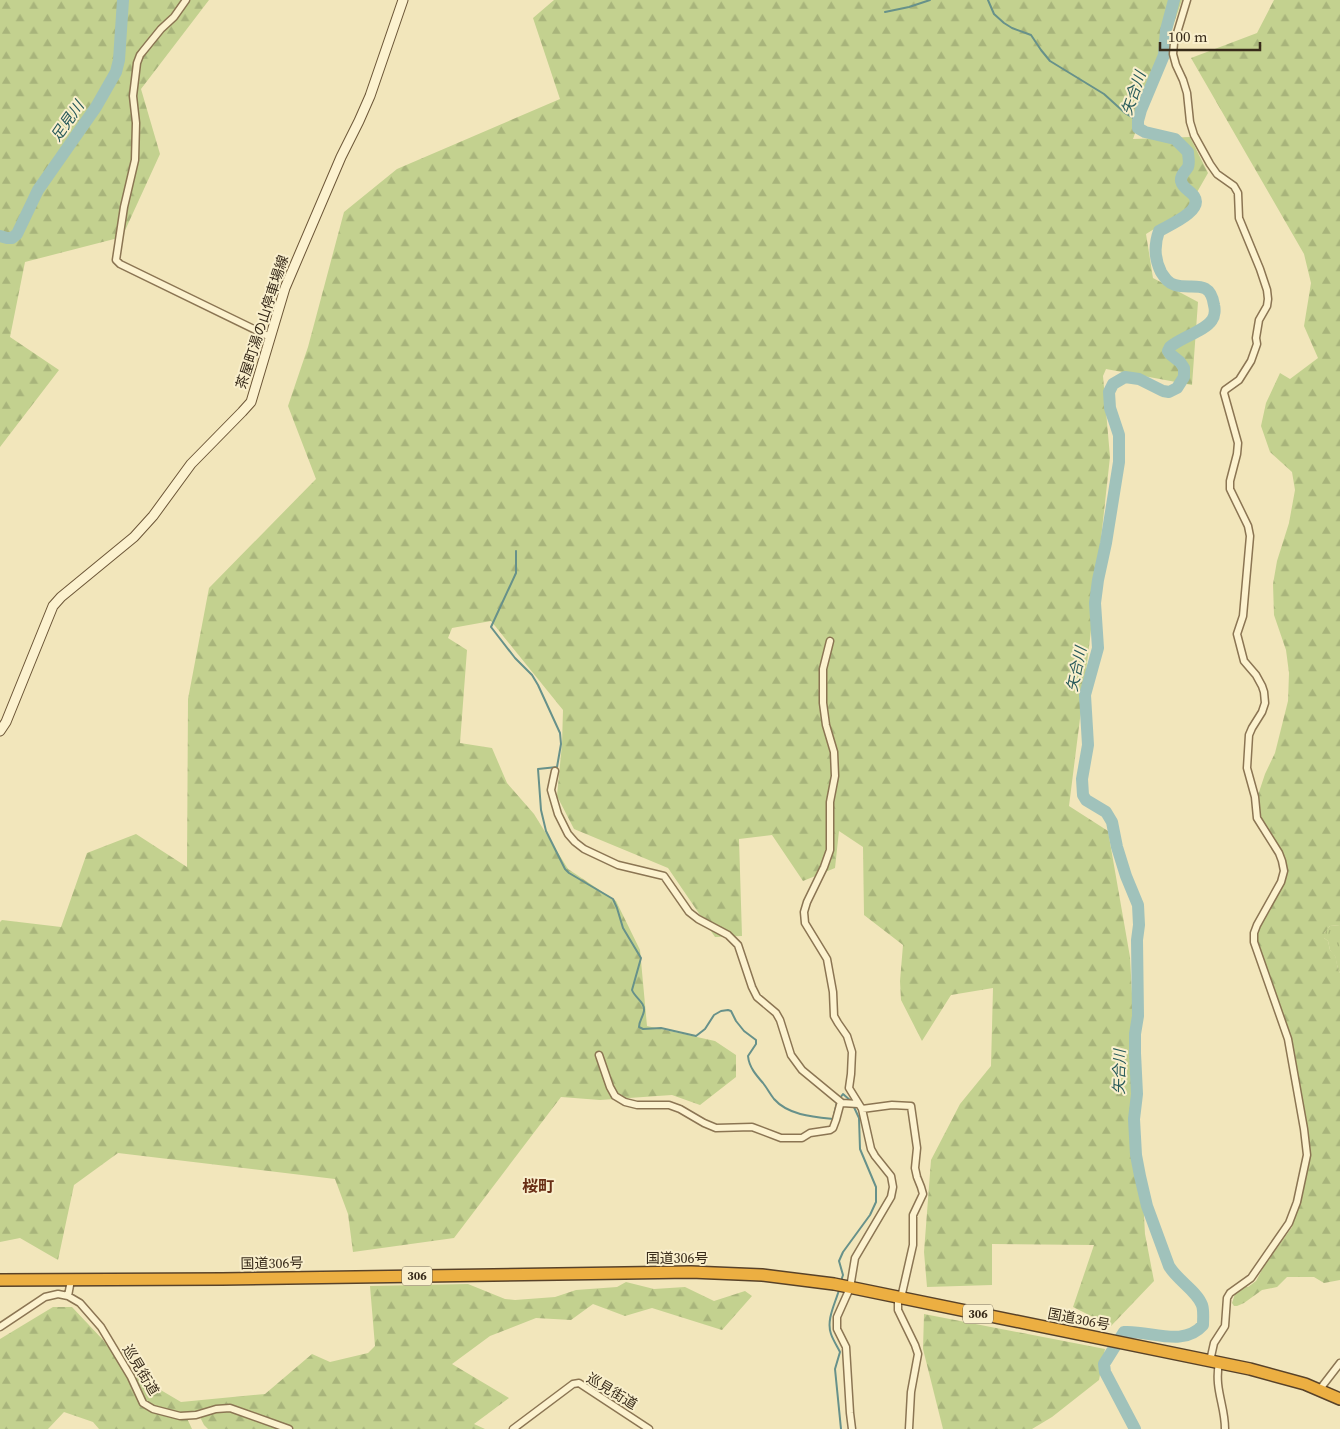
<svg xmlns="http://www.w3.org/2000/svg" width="1340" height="1429" font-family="'Source Serif 4','Noto Sans JP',serif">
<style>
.grass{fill:url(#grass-tufts)}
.forest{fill:url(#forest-firs)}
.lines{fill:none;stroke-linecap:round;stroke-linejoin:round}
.stream{stroke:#67918a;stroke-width:2}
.river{stroke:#a0c2bb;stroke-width:12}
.street-casing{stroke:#8b7553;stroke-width:9}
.secondary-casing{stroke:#6c5637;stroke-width:11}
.highway-casing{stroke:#584229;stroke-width:14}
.street{stroke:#fcf2cf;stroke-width:6}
.secondary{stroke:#fcf2cf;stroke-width:9}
.highway{stroke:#ecaf42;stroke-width:11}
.labels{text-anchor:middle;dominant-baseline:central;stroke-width:4;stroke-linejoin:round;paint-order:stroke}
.shield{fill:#f9efcc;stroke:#72664f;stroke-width:1}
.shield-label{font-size:12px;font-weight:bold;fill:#382b1a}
.street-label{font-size:14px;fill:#382b1a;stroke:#f9efcc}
.water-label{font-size:15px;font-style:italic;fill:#27595a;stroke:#f9efcc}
.quarter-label{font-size:16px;font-weight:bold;fill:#692e15;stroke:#f9efcc}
</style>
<defs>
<pattern id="grass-tufts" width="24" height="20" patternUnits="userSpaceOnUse" patternTransform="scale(1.25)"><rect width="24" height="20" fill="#c3d18f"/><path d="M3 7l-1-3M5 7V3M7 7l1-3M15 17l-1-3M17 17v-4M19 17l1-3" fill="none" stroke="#a8b47b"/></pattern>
<pattern id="forest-firs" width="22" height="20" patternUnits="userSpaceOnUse" patternTransform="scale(1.25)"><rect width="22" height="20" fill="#c3d18f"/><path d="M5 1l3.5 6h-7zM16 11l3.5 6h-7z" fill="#a8b47b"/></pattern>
</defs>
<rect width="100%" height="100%" fill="#f2e6bb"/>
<path class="grass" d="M1340,925V973L1338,969L1335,956L1330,950L1328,941L1324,938V933L1330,926Z"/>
<path class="forest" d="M0,0H209L141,89L160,154L122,237L25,262L10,337L59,370L0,447Z
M554,0H1182L1133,139L1190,137L1208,173L1188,208L1146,234L1153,278L1198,302L1192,385L1106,369L1103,376L1110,457L1090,639L1069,806L1108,831L1130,957L1145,1234L1154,1281L1111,1326L1073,1307L1094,1245L992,1244V1285L927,1287L924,1252L931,1160L960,1104L991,1066L993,988L951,995L922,1041L901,1000L900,981L903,945L864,915L863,847L839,831L835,868L803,881L772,835L739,839L742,936L715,937L668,868L574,829L557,796L562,744L563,710L491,621L452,628L448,638L467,650L460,743L492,748L507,783L534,814L568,869L616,901L640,950L647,1026L715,1041L736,1055V1077L700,1105L672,1095L600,1100L561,1097L454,1238L353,1252L348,1214L335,1179L118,1153L74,1185L58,1260L20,1238L0,1242V922L2,920L61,927L87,853L136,834L187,867L188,699L209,588L316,479L288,406L308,347L344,212L397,169L560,99L533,18Z
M1274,0H1340V925L1330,926L1324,933V938L1328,941L1330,950C1339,956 1335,965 1340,973V1280L1324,1283L1314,1277H1287L1277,1287L1262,1290L1244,1303L1237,1306H1234L1232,1303L1235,1294L1244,1286L1248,1287L1256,1281L1263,1268L1292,1227L1299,1203L1309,1154L1308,1134L1292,1044L1257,941V933L1260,926L1285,881C1291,854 1274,845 1263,823C1258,815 1258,804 1257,795L1259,792L1265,774L1275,753L1288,701L1289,673L1286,650L1274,615L1273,584L1277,561L1289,523L1295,490L1292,472L1270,452L1261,426L1266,403L1280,373L1290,379L1318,358L1304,326L1311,283L1304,254L1191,58L1257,33Z
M626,1282L654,1289L685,1287L714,1301L745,1291L752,1296L722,1330L652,1308L625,1316L593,1304L571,1320L536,1318L490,1336L452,1364L509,1398L474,1424L485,1429H208L204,1425L198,1413L185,1414L192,1429H99L93,1422L64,1412L48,1429H0V1339L53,1307H72L137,1376L181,1402L265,1394L312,1354L330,1362L368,1353L375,1346L370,1286L468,1284L505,1299L515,1300L555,1297L576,1290L617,1287Z
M924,1314L1105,1349L1099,1380L1052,1417L1032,1429H943L923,1349Z"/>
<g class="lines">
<path class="stream" d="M988,0L994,14L1004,23L1012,28L1031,35L1041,50L1050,61L1104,94L1125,113L1138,121
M885,12L909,7L930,0
M516,551V573L491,627L515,658L532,675L538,685L560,733L561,744L557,767L538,769L541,810L546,831L565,869L569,873L613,899L617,908L623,928L641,958L632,990C635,998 645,1002 644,1011C643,1017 639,1021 639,1027L643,1029L661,1028L696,1036L705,1029L714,1015L721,1011L728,1010L731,1011L736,1021L744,1031L756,1040V1044L748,1056C749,1067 756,1075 763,1083C767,1088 770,1094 774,1099C788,1115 813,1117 833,1119L837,1102L843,1094L851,1101
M841,1281L843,1275L839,1261L843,1252L870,1215L876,1202V1187L860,1149L859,1118L853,1105
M839,1290C835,1304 826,1320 831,1334C833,1340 837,1346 840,1352L835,1369L841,1429"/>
<path class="river" d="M0,236L7,238H12L17,234L38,190L96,107L116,72L119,60L123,0
M1135,1429L1105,1372L1104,1364L1124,1332C1150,1330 1183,1348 1203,1325C1203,1319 1204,1311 1202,1305C1197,1291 1177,1280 1169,1266L1147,1206L1140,1176L1136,1155L1134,1119L1137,1094L1135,1053V1034L1138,1016L1137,940L1139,925L1138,905L1126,876L1117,847L1112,822L1106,812L1086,800L1083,795L1082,779L1088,745L1085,695L1098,648L1095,603L1098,580L1106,543L1119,462V435L1110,408L1109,392L1113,384L1125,377L1139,379L1163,391L1169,392L1177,388L1184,377V368L1180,362L1170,354L1168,351L1170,347C1180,338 1205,331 1212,320C1215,316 1215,309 1214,305C1210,278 1192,290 1175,285C1168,283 1165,278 1161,272C1154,258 1154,245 1159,231C1169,225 1204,211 1194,196C1190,190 1183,189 1181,181C1180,175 1185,172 1188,167C1190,162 1188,157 1188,152L1175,139L1145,132L1138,128V121L1141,110L1164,55L1166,30L1174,0"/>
<g class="street-casing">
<path id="street" d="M186,0L174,17L161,29L144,50L140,55L137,63L133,96L136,123L135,160L124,207L116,260L120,264L270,337
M1187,0L1174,43L1173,54L1176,65L1183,80L1187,93L1190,122L1194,135L1210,164L1217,174L1234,186L1238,193L1239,218L1260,269L1267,290L1268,299L1267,306L1259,320L1256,338L1257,344L1251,361L1239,380L1225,390L1224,393L1238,443L1237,454L1230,481V489L1248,526L1250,536L1243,616L1237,634L1244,661L1256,675L1262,686L1264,692L1265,703L1262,712L1252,728L1249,735L1247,768L1255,797L1257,818L1279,853L1282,861L1284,871L1281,882L1257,925L1254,933V942L1288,1039L1304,1129L1307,1155L1297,1202L1289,1223L1251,1278L1230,1293L1227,1298L1225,1326L1214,1343L1210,1361
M830,641L823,669V703L826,725L834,752L835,776L830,802V850L824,867L807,902L804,912L805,923L827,959L833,992L834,1016L838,1023L847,1036L852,1052L851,1074L849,1088L862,1109L871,1149L875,1156L891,1176L893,1187L891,1197L855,1258L850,1288L837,1317V1329L846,1347L850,1413L852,1429
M555,771L551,790L558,814L568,834L575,842L584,849L618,865L664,876L689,912L698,919L728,935L738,945L752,987L757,997L776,1013L780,1020L791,1055L802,1070L842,1103L858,1104
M599,1055L610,1087L615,1096L625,1102L637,1105H669L680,1109L704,1123L716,1128L752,1127L781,1138H802L810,1133L830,1130L833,1128L836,1120L840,1105L842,1103
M862,1109L892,1105L911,1106L917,1148L915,1168L917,1177L921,1187L923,1194L913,1215V1245L901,1298
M68,1296L71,1280
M898,1298V1310L915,1345L918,1354L911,1392L909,1429
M0,1327L45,1297L58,1294L68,1296L80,1303L101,1327L131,1377L143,1403L153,1409L180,1416L196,1415L216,1409L230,1408L289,1429
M1219,1363C1214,1389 1225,1405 1225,1429
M1320,1389L1340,1363
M513,1429L573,1384L579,1383L649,1429"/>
</g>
<g class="secondary-casing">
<path id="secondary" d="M0,731L6,722L53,606L61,597L134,537L153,516L191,464L242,412L251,402L285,288L341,157L359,121L370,96L403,0"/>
</g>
<g class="highway-casing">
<path id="highway" d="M0,1280L222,1279L691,1272L762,1275L834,1284L1250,1369L1305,1384L1340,1399"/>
</g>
<use href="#street" class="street"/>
<use href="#secondary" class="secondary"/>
<use href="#highway" class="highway"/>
</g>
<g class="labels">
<g class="shield">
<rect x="402" y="1266.5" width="30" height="19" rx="4"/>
<rect x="963" y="1304.5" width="30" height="19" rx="4"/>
</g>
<g class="shield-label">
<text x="417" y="1276">306</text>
<text x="978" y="1314">306</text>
</g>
<g class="street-label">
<text transform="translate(262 322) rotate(-72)">茶屋町湯の山停車場線</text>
<text x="677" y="1258">国道306号</text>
<text transform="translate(272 1263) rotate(-1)">国道306号</text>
<text transform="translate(1079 1319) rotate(11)">国道306号</text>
<text transform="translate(141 1370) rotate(59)">巡見街道</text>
<text transform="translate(612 1391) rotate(31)">巡見街道</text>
</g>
<g class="water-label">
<text transform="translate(1133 93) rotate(-71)">矢合川</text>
<text transform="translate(67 121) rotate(-55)">足見川</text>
<text transform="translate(1076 669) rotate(-78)">矢合川</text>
<text transform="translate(1119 1072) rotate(-89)">矢合川</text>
</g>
<g class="quarter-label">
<text x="538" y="1186">桜町</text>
</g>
</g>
<path d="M1160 42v8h100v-8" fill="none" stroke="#382b1a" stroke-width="2.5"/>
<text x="1168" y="42" font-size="15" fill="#382b1a" stroke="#f9efcc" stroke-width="4" paint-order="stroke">100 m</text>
</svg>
